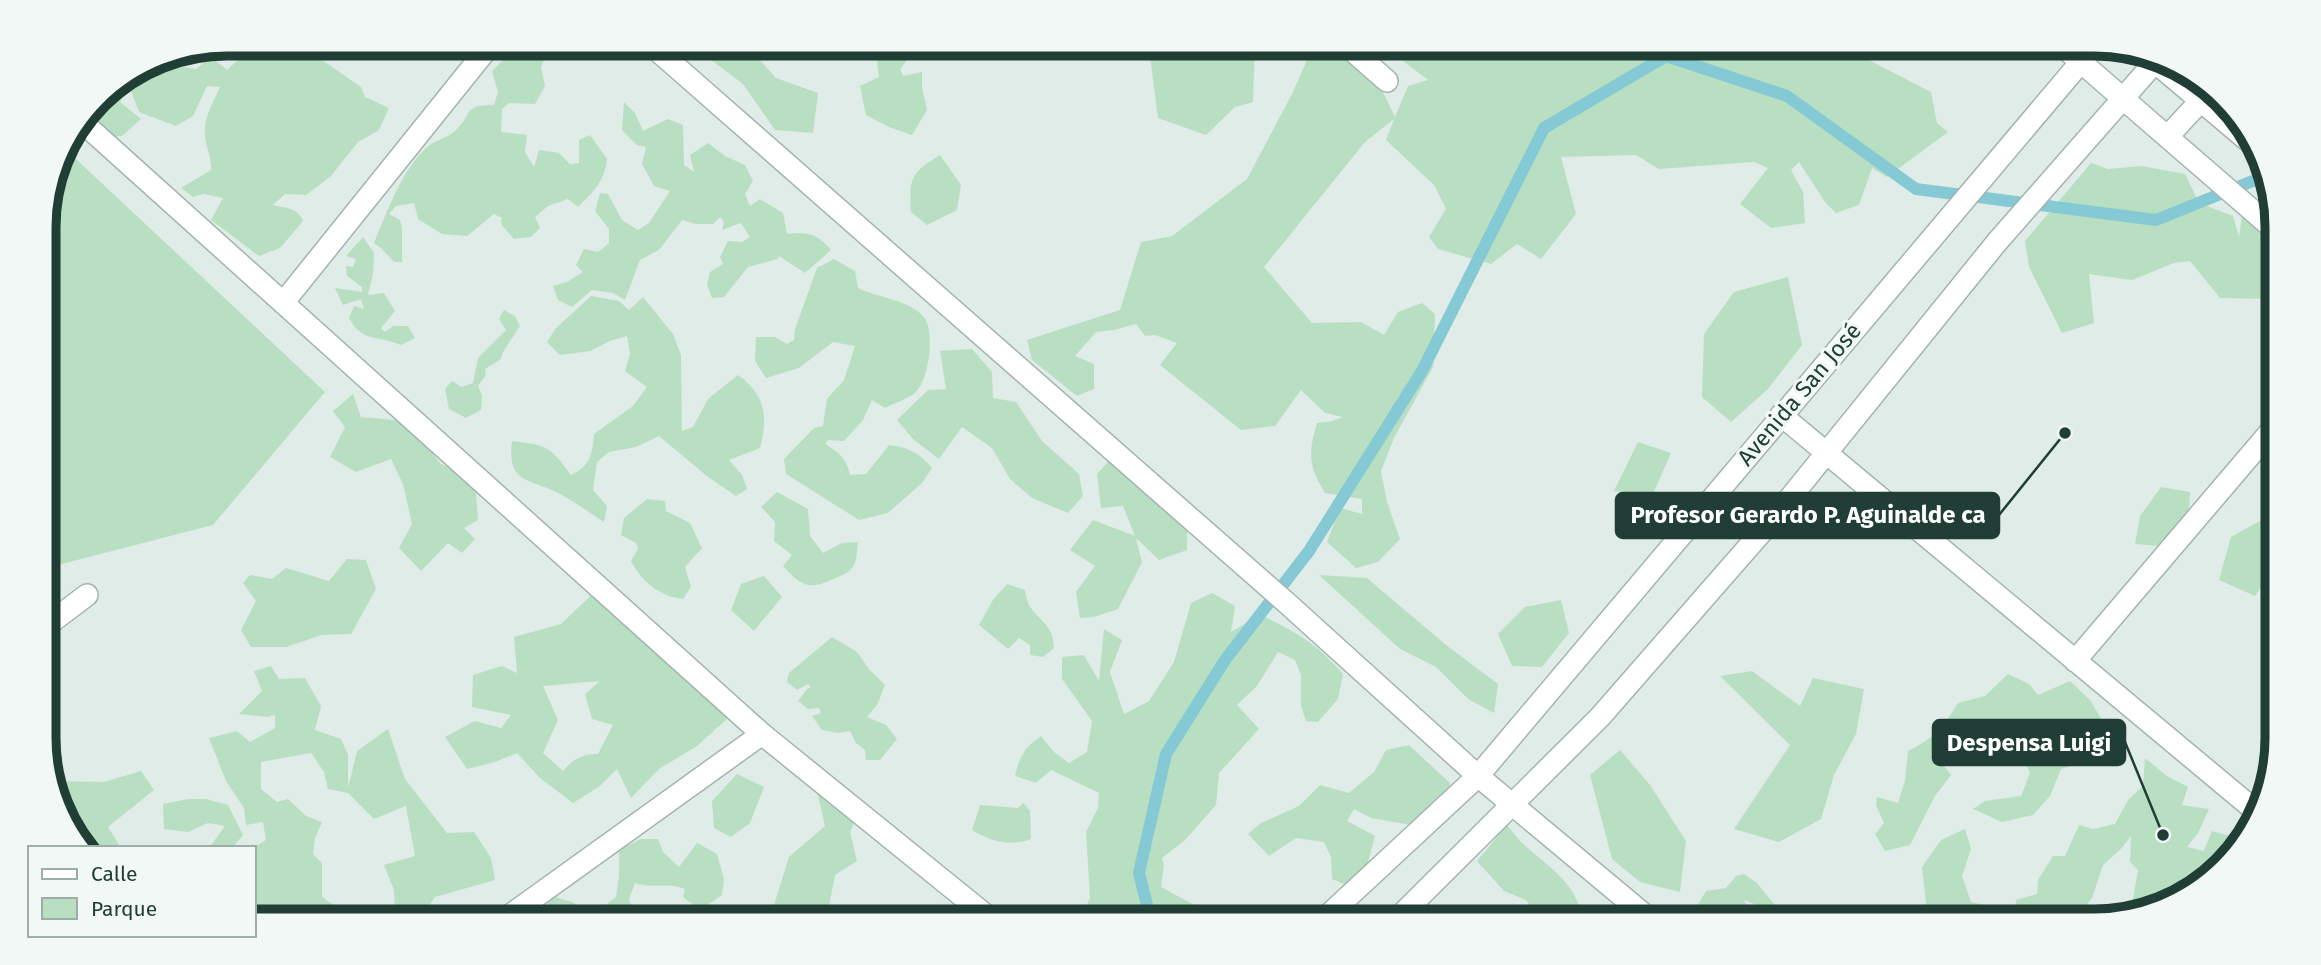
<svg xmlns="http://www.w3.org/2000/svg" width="2321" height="965" font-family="'Fira Sans',sans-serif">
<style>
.green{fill:#b8dfc2;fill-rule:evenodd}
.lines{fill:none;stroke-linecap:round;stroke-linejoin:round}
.stream{stroke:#85c9d5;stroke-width:12}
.minor-casing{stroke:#a3b4ae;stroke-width:24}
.minor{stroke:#fff;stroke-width:21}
.labels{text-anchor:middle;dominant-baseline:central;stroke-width:6;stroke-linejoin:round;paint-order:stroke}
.street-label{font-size:23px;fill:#203e35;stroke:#f1f8f5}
.rim{fill:none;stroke:#203e35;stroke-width:9}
.leader{fill:none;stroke:#203e35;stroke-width:2.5}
.callout-dot{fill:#203e35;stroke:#f1f8f5;stroke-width:2.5}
.callout{fill:#203e35;stroke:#203e35;stroke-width:2.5}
.callout-label{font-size:24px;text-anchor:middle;font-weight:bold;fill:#fff}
</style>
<rect width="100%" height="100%" fill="#e0ece7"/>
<path class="green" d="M225,44H299L361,87L365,97L389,108L379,130L358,142L331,176L306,195L285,194L273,205C284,208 298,207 303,221L280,248L259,256L211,220L223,198L204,194L193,197L181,188L211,170C212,158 206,148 205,136C203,118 213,103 220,87L207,86L193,116L176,126L139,112L130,88C137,70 145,60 165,56L170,65L196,69L211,57L227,70L240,58Z
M519,44H551L541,67L545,86L535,104L509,103L502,109L501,132L527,135L525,152L534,167L539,150L559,153L570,164L579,163V140L590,135L607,159C605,181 593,192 578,207L568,199L548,206L535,217L540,228L531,237L514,239L501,224L502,218L494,214L467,236L442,234L418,219L414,203L396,206L389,214L400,220L402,228V262H394L381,248L374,243C388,210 400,174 425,149C434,140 449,138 457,129C473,113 463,105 494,105L498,92L492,71Z
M697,44H741L749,48L776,78L818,93L813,133L775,130L743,84L710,59Z
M875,44H912L916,49L900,69L903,76L922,72V88L927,110L912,135L889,127L866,115L860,86L879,77Z
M1137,44H1255L1253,102L1235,107L1206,135L1158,118L1150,56Z
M1314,44L1371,67L1395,117L1408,86L1428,80L1381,44H1864L1859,55L1931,92L1937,123L1948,132L1887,177L1872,168L1859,205L1836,213L1825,202L1799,162L1791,170L1803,192L1805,223L1771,228L1740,204L1768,168L1754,162L1659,169L1636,155L1561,157L1576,214L1541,259L1517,244L1491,264L1438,249L1429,237L1446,209L1434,185L1386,140L1394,119L1365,142L1264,267L1312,323L1361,322L1384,335L1398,312L1422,303L1435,314L1433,367L1394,438L1381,471L1387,502L1400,539L1378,562L1356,568L1327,542L1340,508L1362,514V499L1325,493C1308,464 1308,455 1317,423L1332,421L1343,417L1325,413L1301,390L1275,426L1241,430L1160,365L1177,343L1155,335L1145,336L1136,324L1114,330L1096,332L1075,356L1094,364V389L1077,396L1032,360L1027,340L1120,310L1141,242L1172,236L1247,179L1292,94Z
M129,75L127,93L120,102L141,119L122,136L101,137L87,113L106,89Z
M624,102L635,113L643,131L668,119L683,125L684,165L694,172L690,155L708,143L725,156L745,165L753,181L745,194L750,206L760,199L783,213L787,234C807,231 818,234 831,250L805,273L779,256L778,259L748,267L724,297L712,298L707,285L710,272L723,264L720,257L728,241L742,242L750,237L741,223L722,230L724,222L720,217L713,224H696L682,220L659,250L640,260L625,300L613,293L592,290L572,307L558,300L553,286L567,282L583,272L576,265L584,249L598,252L609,243V229L595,211L600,193L608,194L622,220L638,230L649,223L670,191L654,186L642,164L646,147L637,145L622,130Z
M62,146L325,392L213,525L46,568L44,214Z
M940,155L961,185L957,210L927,225L911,212C909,177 911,173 940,155Z
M2091,163L2108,169L2142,166L2185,174L2199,203L2233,216L2239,237L2244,203L2276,241V279L2264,299L2220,298L2190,261L2174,263L2132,280L2089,274L2094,323L2062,333L2029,267L2025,241Z
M363,237L374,253L373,274L368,295L384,293L395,311L381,328L385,332L393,326H408L415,338L401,345C379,335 362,343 349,318L354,306L364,309L361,299L343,305L335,288L362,292V287L347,276L346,266L353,267L356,259L346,256Z
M834,259L855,271L858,288C878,298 907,299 923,316C936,330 929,381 915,393C907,399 894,403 885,408L872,400L863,420L844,441L828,440L825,444C839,452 847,459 850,475L866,474L889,445C908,447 920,453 932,468L922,483L888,513L859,520L786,474L784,459L814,428L823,426L827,399L844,380L855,346L833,342L799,368L766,378L755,361L756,337H775L787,344L794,340L795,329L817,268Z
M1788,277L1802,345L1768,389L1731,422L1702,397L1704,334L1734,292Z
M591,296L619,301L629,310L643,297L673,334L681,355L682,431L693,427L708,399L738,375C766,395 768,417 760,448L729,460L742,475L747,489L736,496L708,477L659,436L636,447L609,452L597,462L593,490L607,506L604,522C590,513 576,503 562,495C532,478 506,486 512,441C547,445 550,446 571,475C591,466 592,454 594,434L633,406L647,387L625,371L630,354L627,336L610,341L590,351L560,355L547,342L556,328Z
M504,310L515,316L520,326L503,352L501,359L485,369L486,375L478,386L482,395L481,410L466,418L449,409L445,389L452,381L462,387L473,383L478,358L506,330L499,319Z
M972,349L992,372L993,398L1016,402L1042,441L1079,474L1083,496L1068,513L1032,498L1010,479L992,448L962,427L939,459L913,439L897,420L928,390L946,389L940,351Z
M353,394L361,417L406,421L441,464L460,471L476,493L478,520L464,528L475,539L462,553L448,543L421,571L399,548L412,524L403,484L391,459L356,472L330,457L345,427L333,411Z
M1638,442L1671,453L1652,496L1614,491Z
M1116,453L1187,526V550L1159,560L1136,538L1142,562L1118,609L1094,617L1080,618L1076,592L1095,566L1070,550L1093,520L1135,536L1123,506L1101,508L1097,474Z
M2161,487L2190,492L2189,509L2161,546L2135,544L2140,516Z
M777,492L808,509L810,536L823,553L842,543L858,542C857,549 857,559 854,565C849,574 840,576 831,580C808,591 799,584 783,566L792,555L774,541L775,522L761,507Z
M647,499L665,501L666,511L690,523L702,548L685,567L691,587L683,599C659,596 642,582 631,561L638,549L636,543L621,535L624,518Z
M2267,517L2277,531V565L2255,596L2219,580L2231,537Z
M347,559L366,560L376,589L351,634L322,635L286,647H251L241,630L256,601L243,583L250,575L272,579L286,568L329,581Z
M1319,575L1367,578L1446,645L1498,684L1494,713L1468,699L1436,667L1400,649Z
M764,576L782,597L754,631L731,610L741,584Z
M604,583L738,709L697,746L659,769L631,798L617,769L600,786L573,803L540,778L517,753L495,762L467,769L445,737L475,721L501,728L511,715L472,707L473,675L502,666L517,673L514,637L561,624ZM600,681L585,694L592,719L613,725L598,754C583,753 572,760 563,771L543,753L558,720L543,686Z
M1007,584L1025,590C1026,595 1027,602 1030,607C1042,623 1053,625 1054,648L1043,657L1030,655V645L1019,638L1008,649L979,625L993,600Z
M1212,593L1235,606L1231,632L1260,615C1297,632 1316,643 1343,674L1338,699L1318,722L1306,721L1301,706V675L1295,660L1278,652L1257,686L1237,705L1259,729L1219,773L1216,805L1185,840L1162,858L1164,864L1161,887L1200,908L1197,921H1079L1090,898L1086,832L1098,808L1099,793L1051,770L1036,783L1015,776C1019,757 1025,747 1041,736L1054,752L1069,763L1087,752L1092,721L1062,679V657L1084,655L1099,681L1104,629L1122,640L1110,672L1124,714L1149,701L1174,662L1191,603Z
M1561,600L1569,633L1542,667L1512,666L1498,634L1525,607Z
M832,637L857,652L869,669L885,685L877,705L867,717L886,725L897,739L880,760H866L865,750L856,743L850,731L838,733L822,730L812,716L821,713L819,708L808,709L798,701L807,689L811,687L808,684L797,690L787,682L789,673Z
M271,666L279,679L305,678L321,706L315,730L341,739L348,755V788L357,751L388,729L405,779L447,833L474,832L491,858L495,880L435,897L418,921L395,911L394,890L384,865L415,856L406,806L374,819L348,793L328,789L324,772L311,753L261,762V789L277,802L288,799L306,816L322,822L315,838L313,854L322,863V896C339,914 351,902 367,921H254L253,848L266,840L263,822L246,825L244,808L226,781L209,738L237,731L250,742L275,728V715L267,717L239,714L262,691L254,671Z
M1752,671L1800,706L1813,678L1864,689L1856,734L1834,775L1821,819L1779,842L1734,829L1790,745L1720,676Z
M2008,674L2029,684L2038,695L2070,681L2090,700L2110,733L2100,757L2061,769L2050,796L2033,815L2002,822L1973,809L1985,801L2021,796L2030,773L2018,746L1999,734L1974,747L1959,740L1936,755L1951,775L1935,796L1910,845L1885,851L1875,834L1884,823L1876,805L1877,797L1898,803L1905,781L1908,751C1935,737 1942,729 1958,703L1985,696Z
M1409,745L1450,783L1449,808L1417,826L1371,818L1354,809L1347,821L1375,836L1368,862L1347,885L1332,879L1331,857L1324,842L1296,838L1269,856L1248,834L1261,823L1299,806L1320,785L1349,793L1374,772L1386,750Z
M1620,750L1650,785L1686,841L1680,892L1640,882L1612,859L1590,775Z
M2145,758L2167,776L2188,787L2182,805L2209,809L2198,833L2187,847L2204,851L2212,831L2230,836L2235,843L2205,884L2131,910L2138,870L2130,862L2131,836L2121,849L2103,865L2092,898L2074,921H2022L2015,914L2016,900L2037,894L2038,880L2053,856H2065L2079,825L2093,829L2115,824L2128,800L2143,786Z
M141,771L154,790L108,827L121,848H84L52,784L59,781L104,782Z
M737,774L764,787L750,823L731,837L714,828L712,801Z
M813,774L862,806L850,832L857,861L835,875L829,906L802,915L774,905L789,857L825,826Z
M188,799H206L228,805L243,835L232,848H209L225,826L208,823L188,832L164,829L163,804Z
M1023,803L1030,810L1031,839C1009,847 991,841 972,830L980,805L1018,808Z
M1507,825C1514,834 1521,843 1530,850C1551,868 1583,890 1580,921H1542L1526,900L1504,891L1477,861Z
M1965,829L1971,849L1962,876L1971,902L1988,906L1997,921H1928L1922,867L1941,840Z
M641,839H658L663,852L679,867L697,843L717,854L724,879L722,895L700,910L683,897L685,889C665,882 655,889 635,883L629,899L634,917L647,910L654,921H625L621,916L608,917L600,921H575L591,917L616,897L619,877V850Z
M1744,874L1757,883L1774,904L1772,911L1744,900L1748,909L1761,921H1706L1696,908L1706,891L1726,888L1736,876Z
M552,896L575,903L569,921H540Z"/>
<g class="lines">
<path class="stream" d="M1151,921L1139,873L1166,754L1225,660L1309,551L1422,371L1544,128L1666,56L1787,96L1916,189L2156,220L2265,176"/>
<g class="minor-casing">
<path id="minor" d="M650,44L1289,605L1478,776L1652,921
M1345,44L1387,81
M2060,44L2276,231
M2143,52L2252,144
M81,121L762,734L993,921
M2168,136L2208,93
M283,303L491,44
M1781,415L2257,812
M46,626L87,595
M2075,661L2276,425
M502,921L762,734
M1322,921L1478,776L2096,44
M1395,921L1600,717L1773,519L1997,242L2155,62"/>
</g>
<use href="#minor" class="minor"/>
</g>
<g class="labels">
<g class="street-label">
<text transform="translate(1799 394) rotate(-50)">Avenida San José</text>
</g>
</g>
<path d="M0 0H2321V965H0ZM227 56H2094A171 171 0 0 1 2265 227V738A171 171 0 0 1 2094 909H227A171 171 0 0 1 56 738V227A171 171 0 0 1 227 56Z" fill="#f1f8f5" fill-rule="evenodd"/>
<path class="rim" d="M227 56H2094A171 171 0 0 1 2265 227V738A171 171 0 0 1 2094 909H227A171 171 0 0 1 56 738V227A171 171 0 0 1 227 56Z"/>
<path class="leader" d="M2065 433L1999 515M2163 835L2125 742"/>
<g class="callout-dot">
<circle cx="2065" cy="433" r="7"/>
<circle cx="2163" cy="835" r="7"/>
</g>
<g class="callout">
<rect x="1616" y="493" width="383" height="45" rx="7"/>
<rect x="1933" y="720" width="192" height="45" rx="7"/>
</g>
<g class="callout-label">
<text x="1808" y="523">Profesor Gerardo P. Aguinalde ca</text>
<text x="2029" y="751">Despensa Luigi</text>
</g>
<rect x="28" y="846" width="228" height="91" fill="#f1f8f5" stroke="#9daea8" stroke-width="2"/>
<rect x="42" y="869" width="35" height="10" fill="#ffffff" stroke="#9daea8" stroke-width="2"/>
<text x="91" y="881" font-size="21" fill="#203e35">Calle</text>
<rect x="42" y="898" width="35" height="21" fill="#b8dfc2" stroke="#9daea8" stroke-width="2"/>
<text x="91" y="916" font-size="21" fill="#203e35">Parque</text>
</svg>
